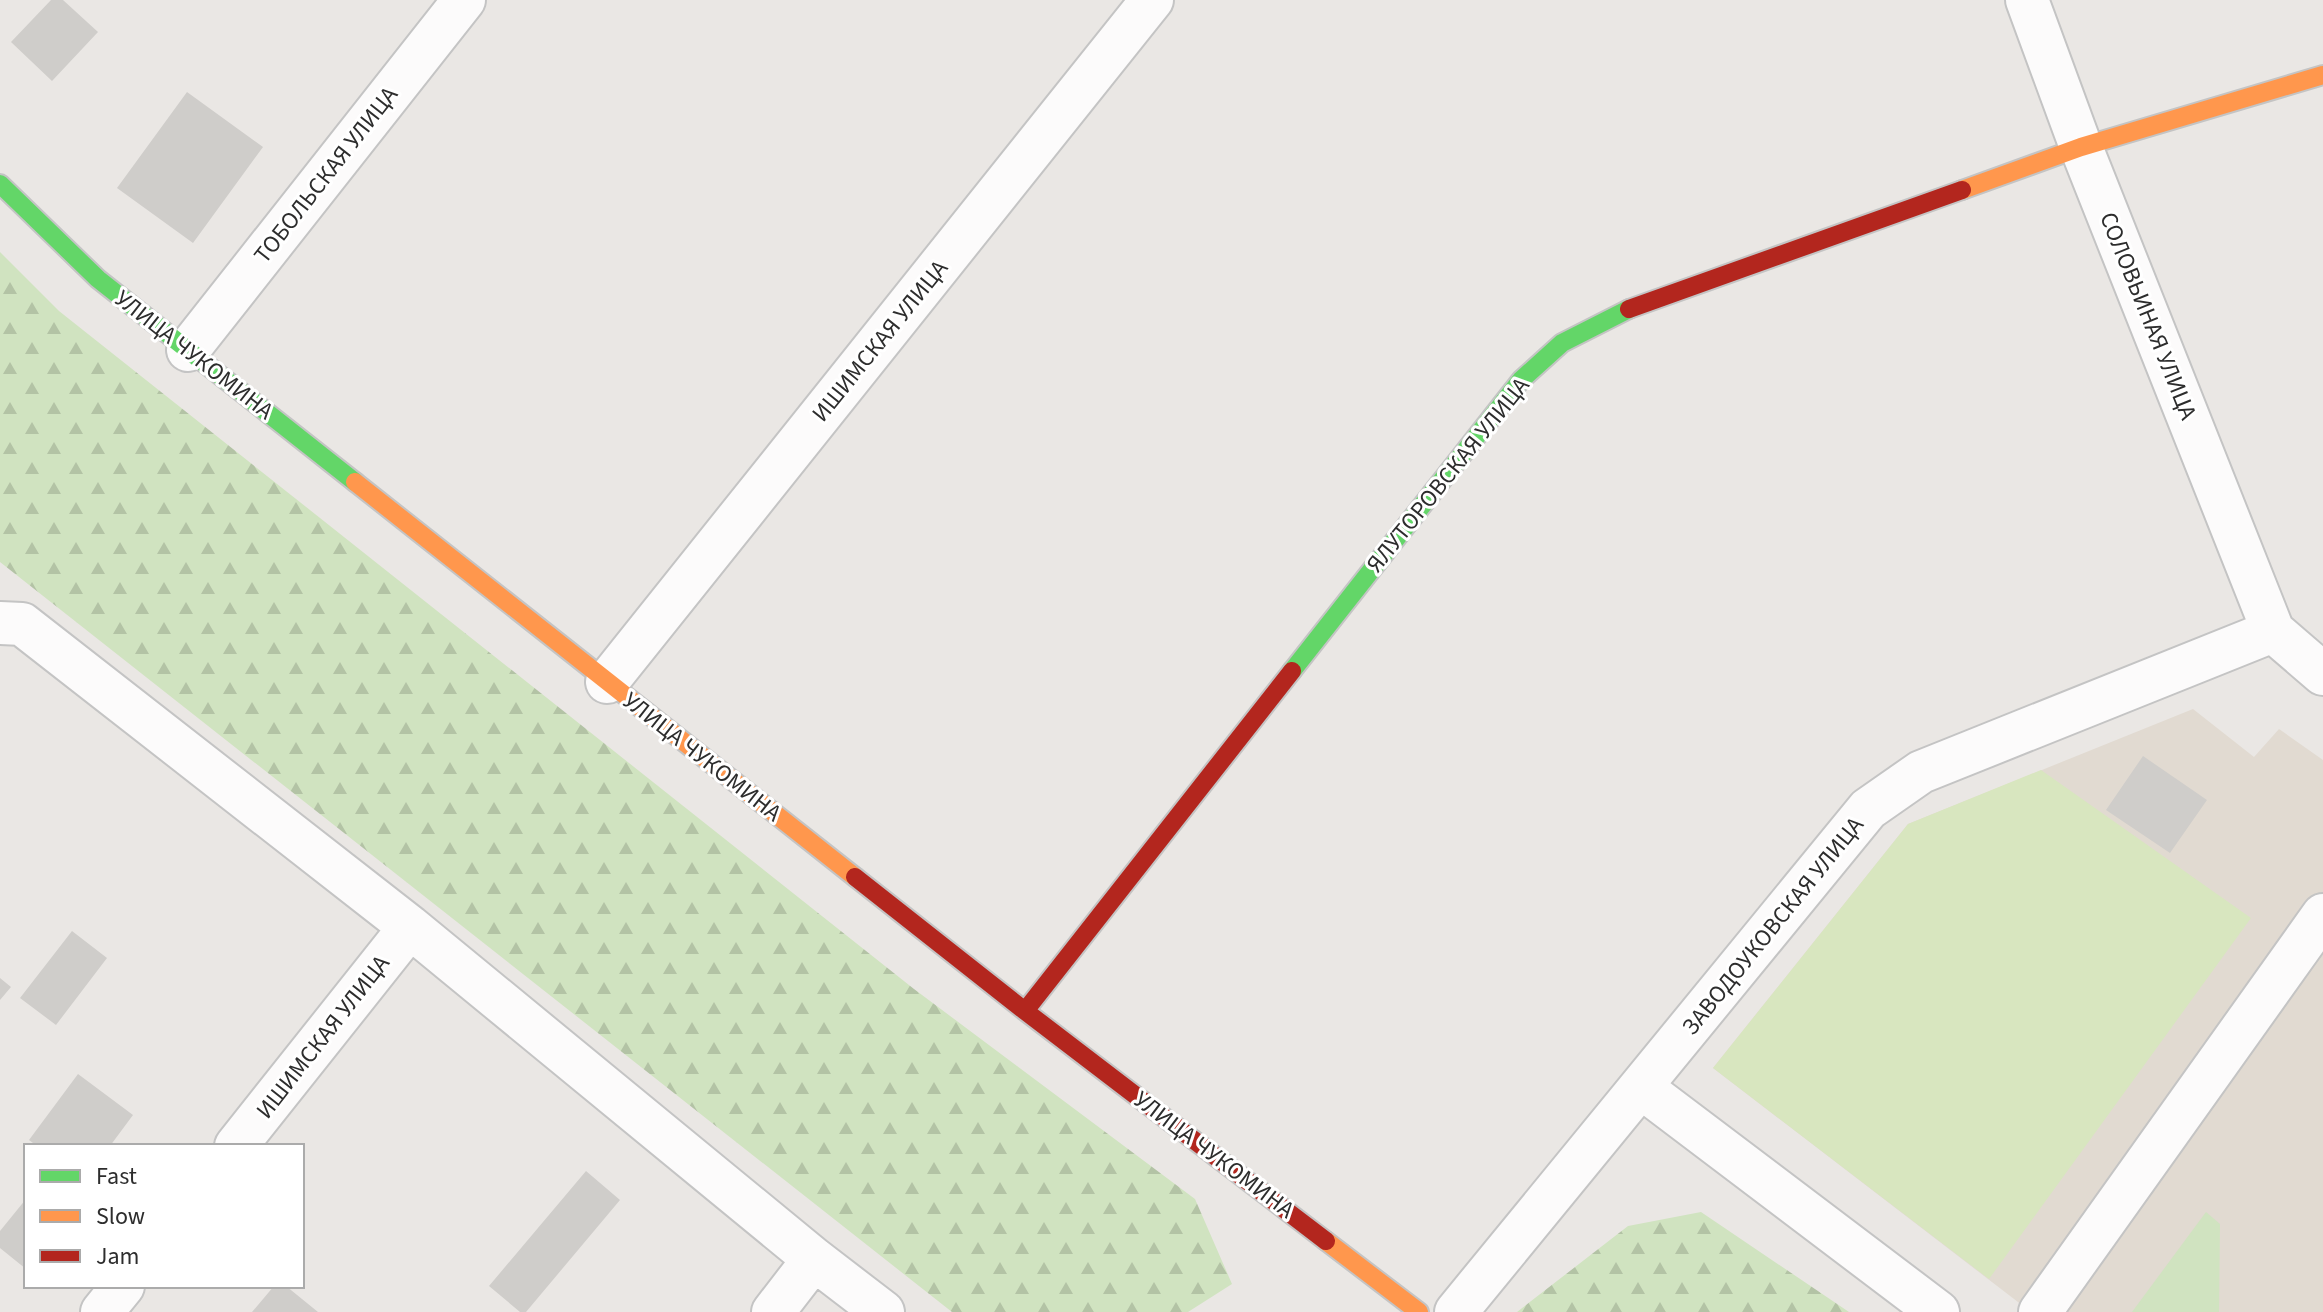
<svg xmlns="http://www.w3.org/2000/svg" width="2323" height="1312" font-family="'Source Sans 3',sans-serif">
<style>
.education{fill:#e1dad1}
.green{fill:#d0e3c0}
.forest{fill:url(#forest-firs)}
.pitch{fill:#d8e6bf}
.building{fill:#cfcdca}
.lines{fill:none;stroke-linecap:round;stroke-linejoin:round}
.street-casing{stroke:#c4c4c4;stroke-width:46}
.fast-casing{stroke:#c4c4c4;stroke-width:22}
.slow-casing{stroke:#c4c4c4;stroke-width:22}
.jam-casing{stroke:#c4c4c4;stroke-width:22}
.street{stroke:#fcfbfb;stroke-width:42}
.fast{stroke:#63d668;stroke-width:18}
.slow{stroke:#ff974d;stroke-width:18}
.jam{stroke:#b3261e;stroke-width:18}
.labels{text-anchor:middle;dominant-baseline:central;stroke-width:6;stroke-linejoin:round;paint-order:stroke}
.street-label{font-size:24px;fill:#2d2d2d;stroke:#fff}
</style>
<defs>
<pattern id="forest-firs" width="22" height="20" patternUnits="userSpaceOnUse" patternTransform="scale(2)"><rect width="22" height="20" fill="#d0e3c0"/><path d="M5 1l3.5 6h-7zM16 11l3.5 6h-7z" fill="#b3c3a5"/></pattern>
</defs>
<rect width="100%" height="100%" fill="#eae7e4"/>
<path class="education" d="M2193,709L2254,757L2279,729L2323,760V1312H2031L1713,1068L1908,824Z"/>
<path class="green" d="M2206,1212L2220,1224L2219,1312H2132Z"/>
<path class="forest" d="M0,252L59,311L914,989L1195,1199L1232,1284L1188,1312H952L0,562Z
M1701,1212L1849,1312H1517L1628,1226Z"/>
<path class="pitch" d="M2041,770L2251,918L1989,1279L1713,1068L1908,824Z"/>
<path class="building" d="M51,0H63L98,32L52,81L11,42Z
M187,92L263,147L193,243L117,188Z
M2143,756L2207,800L2170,853L2106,810Z
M72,931L107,958L56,1025L20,998Z
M0,978L11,987L0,1000Z
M78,1074L133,1115L110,1146H37L29,1140Z
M586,1171L620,1200L526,1312H520L489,1286Z
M26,1199V1269L0,1248V1231Z
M274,1286H286L318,1312H252Z"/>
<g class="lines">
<g class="street-casing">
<path id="street" d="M2027,0L2081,147L2273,631L2323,674
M188,350L464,0
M0,623L22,624L410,927L814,1259L883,1312
M607,682L1152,0
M1642,1088L1938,1312
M236,1146L410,927
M102,1312L123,1286
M773,1312L814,1259
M1456,1312L1868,809L1921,772L2273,631
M2040,1312L2323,915"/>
</g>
<g class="fast-casing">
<path id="fast" d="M0,184L98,279L355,482
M1292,671L1521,380L1562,343L1629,309"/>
</g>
<g class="slow-casing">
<path id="slow" d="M1962,190L2081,147L2323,75
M355,482L855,877
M1326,1241L1419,1312"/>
</g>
<g class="jam-casing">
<path id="jam" d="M1629,309L1962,190
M855,877L1025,1011L1326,1241
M1025,1011L1292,671"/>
</g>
<use href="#street" class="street"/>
<use href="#fast" class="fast"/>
<use href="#slow" class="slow"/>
<use href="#jam" class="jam"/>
</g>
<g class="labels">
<g class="street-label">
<text transform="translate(326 175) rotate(-52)">ТОБОЛЬСКАЯ УЛИЦА</text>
<text transform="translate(2148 316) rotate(68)">СОЛОВЬИНАЯ УЛИЦА</text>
<text transform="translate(880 341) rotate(-51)">ИШИМСКАЯ УЛИЦА</text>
<text transform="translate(194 355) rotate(38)">УЛИЦА ЧУКОМИНА</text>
<text transform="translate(1448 475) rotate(-51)">ЯЛУТОРОВСКАЯ УЛИЦА</text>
<text transform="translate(702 757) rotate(38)">УЛИЦА ЧУКОМИНА</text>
<text transform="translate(1773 926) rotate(-51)">ЗАВОДОУКОВСКАЯ УЛИЦА</text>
<text transform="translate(323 1037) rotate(-52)">ИШИМСКАЯ УЛИЦА</text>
<text transform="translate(1214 1155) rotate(37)">УЛИЦА ЧУКОМИНА</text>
</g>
</g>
<rect x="24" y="1144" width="280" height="144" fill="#ffffff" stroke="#ababab" stroke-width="2"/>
<rect x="40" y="1170" width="40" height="12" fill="#63d668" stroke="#ababab" stroke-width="2"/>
<text x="96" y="1184" font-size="24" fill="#2d2d2d">Fast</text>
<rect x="40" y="1210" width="40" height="12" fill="#ff974d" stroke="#ababab" stroke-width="2"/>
<text x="96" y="1224" font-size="24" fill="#2d2d2d">Slow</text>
<rect x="40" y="1250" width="40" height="12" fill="#b3261e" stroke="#ababab" stroke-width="2"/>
<text x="96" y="1264" font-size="24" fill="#2d2d2d">Jam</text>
</svg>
